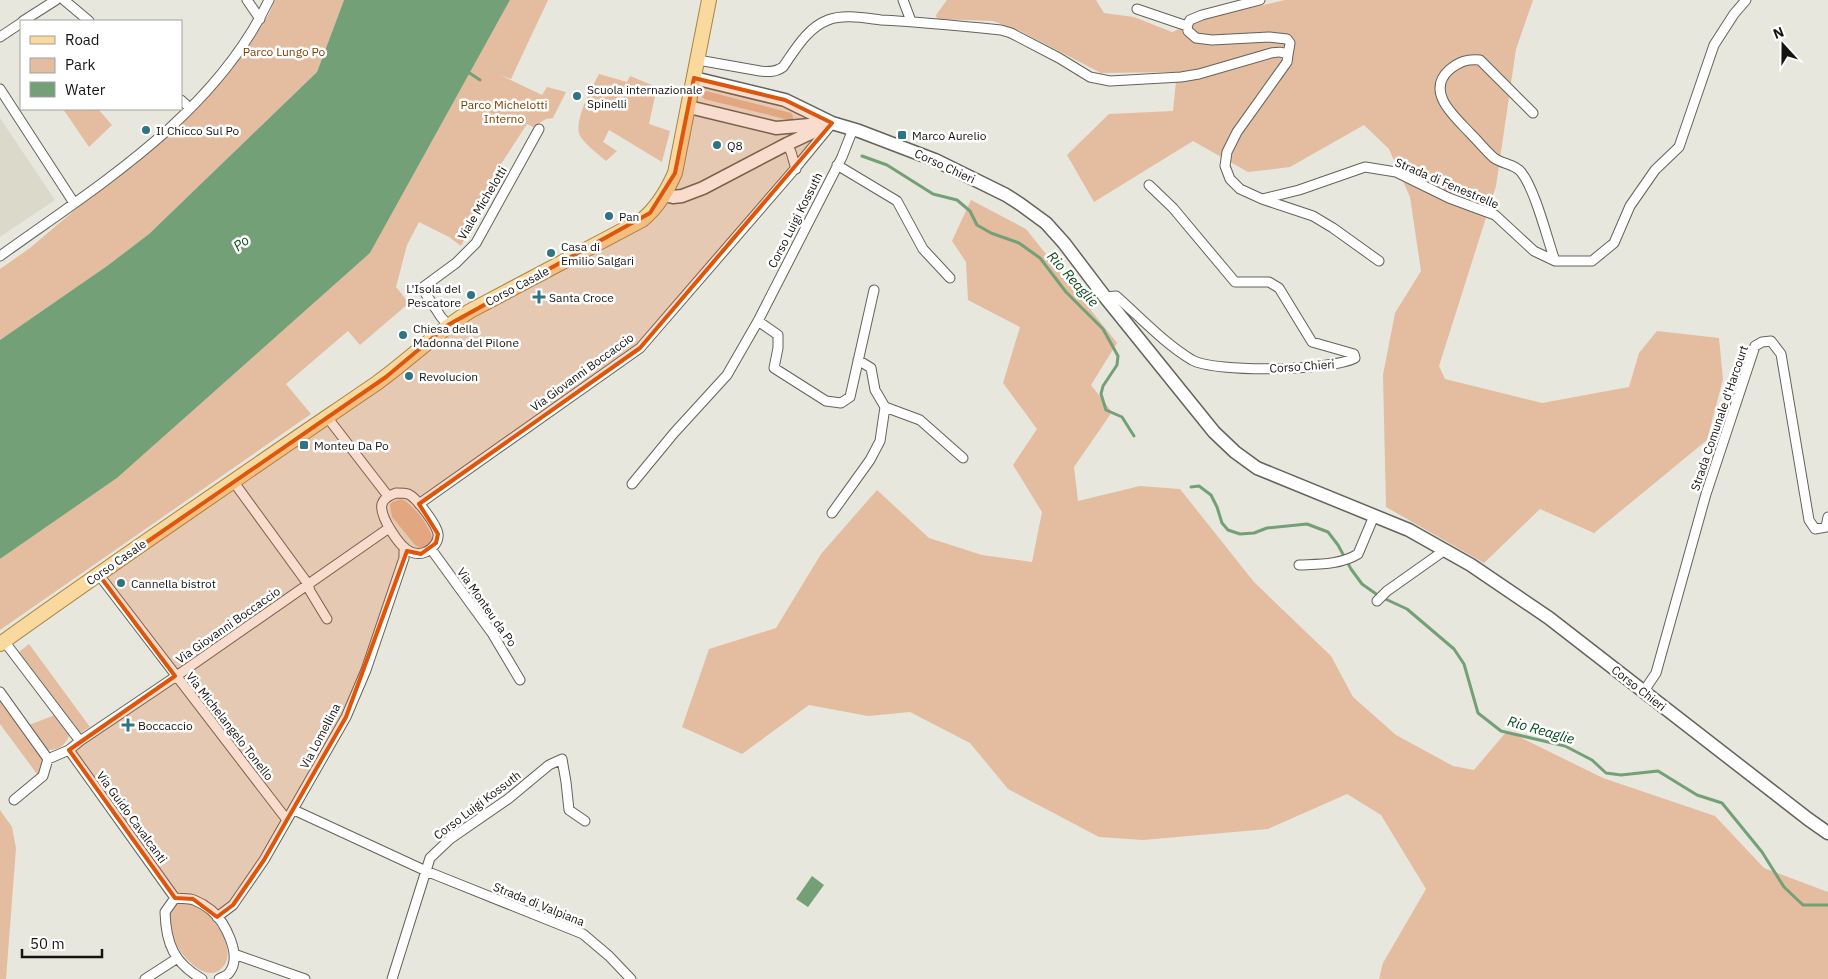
<svg xmlns="http://www.w3.org/2000/svg" width="1828" height="979" font-family="'IBM Plex Sans',sans-serif">
<style>
.built{fill:#dbd9c9}
.green{fill:#e4bc9f}
.water{fill:#74a077}
.lines{fill:none;stroke-linecap:round;stroke-linejoin:round}
.stream{stroke:#74a077;stroke-width:3}
.street-casing{stroke:#63635b;stroke-width:11}
.secondary-casing{stroke:#63635b;stroke-width:15}
.primary-casing{stroke:#a88444;stroke-width:16}
.street{stroke:#fff;stroke-width:9}
.secondary{stroke:#fff;stroke-width:12}
.primary{stroke:#fad99f;stroke-width:14}
.marked{fill:#dd560c;fill-opacity:0.2;stroke:#dd560c;stroke-width:4;stroke-linejoin:round}
.poi-dot{fill:#2f7482;stroke:#fff;stroke-width:2}
.labels{text-anchor:middle;dominant-baseline:central;stroke-width:5;stroke-linejoin:round;paint-order:stroke}
.park-label{font-size:12px;fill:#7c4000;stroke:#fff}
.poi-label{font-size:12px;fill:#151411;stroke:#fff;text-anchor:start}
.street-label{font-size:12px;fill:#151411;stroke:#fff}
.water-label{font-size:14px;font-style:italic;fill:#074c17;stroke:#fff}
</style>
<rect width="100%" height="100%" fill="#e8e7dd"/>
<path class="built" d="M0,118L55,200L0,237Z"/>
<path class="green" d="M275,0H344L317,72L149,234L107,266L0,340V269L30,248L142,153L233,68L269,14Z
M510,0H548L511,79L500,75L542,95L547,87L566,92L553,118L546,119L533,127L527,124L501,164L461,246L449,237L419,222L407,245L396,287L409,303L360,345L348,331L286,384L311,414L0,630V559L117,478L370,253Z
M947,0H1096L1104,13L1134,17L1172,32L1207,18L1285,0H1533L1516,49L1496,186L1439,366L1445,379L1542,403L1629,387L1639,353L1657,331L1719,338L1723,379L1707,440L1594,533L1540,509L1484,563L1386,507L1383,375L1395,313L1421,271L1410,197L1389,149L1364,125L1290,167L1248,172L1193,141L1094,202L1067,155L1109,114L1173,111L1177,72L1101,73L1020,31L993,21L937,19L936,15Z
M599,74L627,82L630,76L657,87L649,124L670,131L662,162L609,130L603,142L617,151L606,161C599,155 584,143 580,136C573,122 592,87 599,74Z
M706,91L791,113L793,116V119L789,120L704,99L702,96L703,93Z
M63,109H98L112,125L89,147Z
M971,200L1026,229L1117,343L1091,385L1112,412L1074,467L1078,501L1140,486L1180,489L1254,582L1331,656L1353,697L1396,735L1453,766L1474,770L1507,731L1603,778L1715,816L1764,868L1828,892V979H1379L1383,963L1426,889L1381,815L1347,794L1268,829L1143,840L1099,837L1008,789L970,743L910,712L868,716L809,705L742,754L682,727L709,649L776,628L821,554L877,490L929,538L982,555L1032,562L1042,512L1013,465L1037,429L1003,383L1020,327L968,300L966,262L952,241Z
M401,499C411,502 431,527 432,538L427,546L420,548L415,545L392,517L390,505L392,502Z
M29,644L90,727L80,733L19,652Z
M0,698L44,758L39,772L37,774L0,724Z
M55,715L70,734C66,745 58,751 46,750L29,725Z
M0,810L12,827L16,848L6,979H0Z
M187,901C192,903 197,905 201,908C216,919 238,952 222,968C217,973 212,974 205,972C180,963 147,907 187,901Z"/>
<path class="water" d="M344,0H510L370,253L117,478L0,559V340L107,266L149,234L317,72Z
M812,876L824,885L808,907L796,899Z"/>
<g class="lines">
<path class="stream" d="M468,72L480,80
M862,156L887,165L933,194L957,200L970,211L977,225L991,233L1019,243L1040,258L1066,292L1103,329L1118,356L1117,365L1103,386L1101,394L1106,410L1122,417L1134,436
M1191,487L1199,486L1211,495L1217,507L1222,523L1228,530L1240,534L1254,533L1267,528L1307,524L1328,532L1338,545L1351,569L1362,584L1379,596L1407,609L1454,649L1464,664L1478,713L1501,731L1565,746L1592,760L1606,773L1621,775L1658,771L1697,795L1722,803L1762,852L1784,887L1803,905H1828"/>
<g class="street-casing">
<path id="street" d="M64,0L89,21
M247,0L260,19
M903,0L911,21
M1260,0L1202,15L1190,20L1187,26L1188,31L1196,38L1212,40L1269,37L1287,39L1290,43L1288,55
M1137,9L1187,26
M23,21L56,0
M0,37L21,23
M698,60L760,71C769,72 776,72 783,67C795,50 807,28 828,20C844,14 864,18 881,20C921,22 961,26 1001,30L1011,33L1059,58L1090,77L1110,81L1181,77L1199,74L1271,53C1278,52 1282,51 1288,55L1287,62L1237,132L1227,152L1225,166L1230,179L1240,189L1262,199L1299,190L1365,167L1396,172L1449,198L1495,215L1534,251L1555,261H1592L1614,243L1630,206L1655,170L1679,147L1714,45L1734,14L1746,0
M0,89L74,203
M181,100L190,108
M1533,113L1480,60C1467,59 1460,61 1449,70C1425,92 1455,117 1470,133C1478,141 1486,151 1494,158C1502,164 1515,164 1521,172C1535,189 1547,238 1555,261
M787,144L791,152L796,169
M837,165L897,201L923,249L950,278
M1262,199L1313,216L1333,228L1379,261
M0,256C100,184 214,115 269,0
M1105,297L1116,296C1141,318 1164,343 1192,360C1216,373 1330,371 1355,358L1354,354L1312,342L1279,288L1269,282H1235L1173,208L1149,185
M758,321L778,335V348L774,368L826,401L841,403L850,397L874,290
M448,325L441,317L422,288L456,263L476,243L539,129
M858,360L871,368L875,390L885,407L920,420L963,458
M327,417L388,496
M233,481L308,584L310,591L327,619
M632,484L674,433L727,375L758,321L842,157L853,129
M396,493C400,493 405,493 408,494C416,497 437,525 438,534C439,542 432,549 426,552C421,554 416,554 411,552C400,548 379,516 382,504C384,498 390,495 396,493Z
M419,504L640,348L793,171L830,126
M832,513L870,460L880,441L885,407
M431,549L492,633L520,680
M1299,565C1318,564 1340,565 1358,554L1374,516
M99,575L287,820
M1377,601L1387,591L1445,550
M1644,691L1656,673L1706,494L1755,346L1762,342L1771,341L1781,354L1809,520L1815,529L1826,527L1828,517
M0,692L48,759L69,750L80,741L4,641
M80,741L175,677L389,528
M69,750L175,898
M14,800L43,776L48,759
M294,810L426,871L583,934L609,956L631,979
M217,917L233,905L264,860L346,717L366,670L404,558V547
M234,954L305,979
M145,979L176,959
M202,979C174,963 166,944 165,912L175,898C181,899 189,898 194,900C199,902 206,906 211,910C225,922 243,956 229,973C227,976 222,977 219,979
M392,979L430,858L450,839L508,799L549,765L562,759L566,782L569,810L585,821"/>
</g>
<g class="secondary-casing">
<path id="secondary" d="M694,78L785,100L832,123L859,131L935,160L1006,195L1020,204L1046,223L1064,243L1105,297L1214,432L1235,452L1257,468L1409,530L1471,565L1549,618L1808,819L1828,833
M689,107L776,128L821,124
M665,195L673,197L682,196L703,188L787,144L832,123"/>
</g>
<g class="primary-casing">
<path id="primary" d="M0,644C124,555 251,469 377,383C409,360 437,332 470,311L642,220C658,207 667,191 675,173L709,0"/>
</g>
<use href="#street" class="street"/>
<use href="#secondary" class="secondary"/>
<use href="#primary" class="primary"/>
</g>
<path class="marked" d="M694,78L785,100L832,123L640,348L419,504L438,534L436,543L421,554L407,551L346,717L264,860L233,905L217,917L193,899L175,898L69,750L175,676L99,575L386,377L448,325L650,213L675,173Z"/>
<g class="poi-dot">
<circle cx="577" cy="96" r="5"/>
<circle cx="146" cy="130" r="5"/>
<rect x="897" y="130" width="10" height="10" rx="2.5"/>
<circle cx="717" cy="145" r="5"/>
<circle cx="609" cy="216" r="5"/>
<circle cx="551" cy="253" r="5"/>
<circle cx="471" cy="295" r="5"/>
<path d="M536.5 289.5h5v5h5v5h-5v5h-5v-5h-5v-5h5z"/>
<circle cx="403" cy="335" r="5"/>
<circle cx="409" cy="376" r="5"/>
<rect x="299" y="440" width="10" height="10" rx="2.5"/>
<circle cx="121" cy="583" r="5"/>
<path d="M125.5 717.5h5v5h5v5h-5v5h-5v-5h-5v-5h5z"/>
</g>
<g class="labels">
<g class="park-label">
<text x="284" y="51">Parco Lungo Po</text>
<text x="504" y="104">Parco Michelotti<tspan x="504" dy="14">Interno</tspan></text>
</g>
<g class="poi-label">
<text x="587" y="89">Scuola internazionale<tspan x="587" dy="14">Spinelli</tspan></text>
<text x="156" y="130">Il Chicco Sul Po</text>
<text x="912" y="135">Marco Aurelio</text>
<text x="727" y="145">Q8</text>
<text x="619" y="216">Pan</text>
<text x="561" y="246">Casa di<tspan x="561" dy="14">Emilio Salgari</tspan></text>
<text x="461" y="288" text-anchor="end">L'Isola del<tspan x="461" dy="14">Pescatore</tspan></text>
<text x="549" y="297">Santa Croce</text>
<text x="413" y="328">Chiesa della<tspan x="413" dy="14">Madonna del Pilone</tspan></text>
<text x="419" y="376">Revolucion</text>
<text x="314" y="445">Monteu Da Po</text>
<text x="131" y="583">Cannella bistrot</text>
<text x="138" y="725">Boccaccio</text>
</g>
<g class="street-label">
<text transform="translate(945 166) rotate(25)">Corso Chieri</text>
<text transform="translate(1447 183) rotate(23)">Strada di Fenestrelle</text>
<text transform="translate(482 203) rotate(-59)">Viale Michelotti</text>
<text transform="translate(795 220) rotate(-63)">Corso Luigi Kossuth</text>
<text transform="translate(517 286) rotate(-28)">Corso Casale</text>
<text transform="translate(1302 366) rotate(-4)">Corso Chieri</text>
<text transform="translate(582 372) rotate(-36)">Via Giovanni Boccaccio</text>
<text transform="translate(1719 418) rotate(-71)">Strada Comunale d'Harcourt</text>
<text transform="translate(116 562) rotate(-35)">Corso Casale</text>
<text transform="translate(487 607) rotate(55)">Via Monteu da Po</text>
<text transform="translate(228 625) rotate(-35)">Via Giovanni Boccaccio</text>
<text transform="translate(1639 688) rotate(38)">Corso Chieri</text>
<text transform="translate(230 726) rotate(52)">Via Michelangelo Tonello</text>
<text transform="translate(320 736) rotate(-62)">Via Lomellina</text>
<text transform="translate(477 805) rotate(-37)">Corso Luigi Kossuth</text>
<text transform="translate(132 817) rotate(54)">Via Guido Cavalcanti</text>
<text transform="translate(539 904) rotate(22)">Strada di Valpiana</text>
</g>
<g class="water-label">
<text transform="translate(241 243) rotate(-38)">Po</text>
<text transform="translate(1073 279) rotate(48)">Rio Reaglie</text>
<text transform="translate(1541 730) rotate(16)">Rio Reaglie</text>
</g>
</g>
<rect x="20" y="20" width="162" height="90" fill="#ffffff" stroke="#a1a1a0"/>
<rect x="30" y="36" width="25" height="8" fill="#fad99f" stroke="#a1a1a0"/>
<text x="65" y="45" font-size="15" fill="#151411">Road</text>
<rect x="30" y="58" width="25" height="15" fill="#e4bc9f" stroke="#a1a1a0"/>
<text x="65" y="70" font-size="15" fill="#151411">Park</text>
<rect x="30" y="82" width="25" height="15" fill="#74a077" stroke="#a1a1a0"/>
<text x="65" y="95" font-size="15" fill="#151411">Water</text>
<g transform="translate(1783 45) rotate(339)" stroke="#ffffff" stroke-width="4" paint-order="stroke">
<path d="M0-4L9 19L0 12L-9 19Z" fill="#151411"/>
<text y="-8" font-size="14" font-weight="bold" text-anchor="middle" fill="#151411">N</text>
</g>
<path d="M22 949v8h80v-8" fill="none" stroke="#151411" stroke-width="2.5"/>
<text x="30" y="949" font-size="15" fill="#151411" stroke="#ffffff" stroke-width="4" paint-order="stroke">50 m</text>
</svg>
